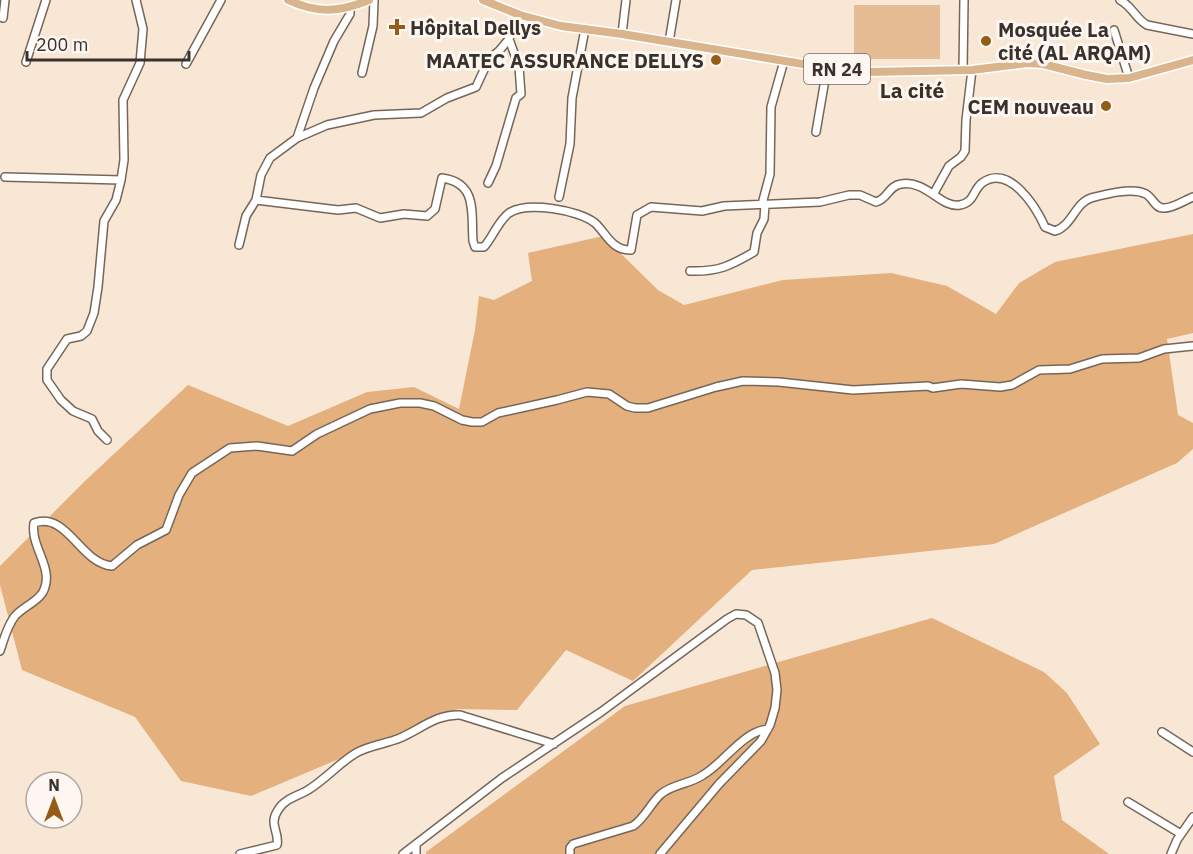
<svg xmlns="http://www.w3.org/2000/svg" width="1193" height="854" font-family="'IBM Plex Sans',sans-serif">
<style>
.green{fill:#e6bc95}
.forest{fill:#e4b07d}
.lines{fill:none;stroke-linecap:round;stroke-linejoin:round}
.minor-casing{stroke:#766658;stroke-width:10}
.major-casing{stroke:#fff;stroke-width:11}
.minor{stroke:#fff;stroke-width:7}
.major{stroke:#dab48c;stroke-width:8}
.poi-dot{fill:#955c18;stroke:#fef6f0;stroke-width:2}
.labels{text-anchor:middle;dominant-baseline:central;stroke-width:6;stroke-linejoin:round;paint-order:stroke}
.shield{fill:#fef6f0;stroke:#746d67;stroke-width:1.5}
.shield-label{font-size:18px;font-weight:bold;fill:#39322c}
.poi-label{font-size:20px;font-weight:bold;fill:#39322c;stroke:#fef6f0;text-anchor:start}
.neighbourhood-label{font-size:21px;font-weight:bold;fill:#3c2f22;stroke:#fef6f0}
</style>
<rect width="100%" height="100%" fill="#f9e7d6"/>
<path class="green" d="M854,5H940V59H854Z"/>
<path class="forest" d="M1193,234V333L1167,339L1178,415L1193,423V449L1177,463L994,544L752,570L633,681L566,650L517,710L458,709L251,796L181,781L135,717L22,670L0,585V566L86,480L188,385L288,426L367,392L414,387L459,409L475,330L479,296L494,300L532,281L528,253L603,236L658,290L684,305L783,280L891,273L947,286L996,314L1019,283L1055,262Z
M932,618L1044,672L1067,693L1100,744L1054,776L1062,820L1109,854H426V852L625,706Z"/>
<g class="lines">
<g class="minor-casing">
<path id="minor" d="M1120,0C1132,6 1136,19 1147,25L1193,34
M3,18L5,0
M1114,30L1129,78
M622,34L626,0
M669,42L676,0
M26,62L46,0
M186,64L221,0
M963,70L964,0
M362,73L373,26L374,0
M816,132L827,68
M297,138L327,125L374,115L421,113L447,98L476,87L489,59L499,51L509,39
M5,177L121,180
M488,183L496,166L516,98L521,94L519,67L509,39L520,15
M934,193L949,166L961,157L965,151L966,120L972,70
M559,197L570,144L572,98L585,29
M256,200L338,210L356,208L380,218L404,214L427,216L435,209L442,178C478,183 471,213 473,241L475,247H484C493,237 498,221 509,213C527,201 579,210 595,223C606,233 612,251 631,250L637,215L651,207L702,211L724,206L820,202L849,195H860L876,202C888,199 888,186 901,184C927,180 940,208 960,205C974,203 973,190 982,183C1009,163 1036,207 1045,227L1055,231C1072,226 1075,203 1091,198C1106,194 1132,187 1146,194C1153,198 1155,208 1163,208C1172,209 1185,200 1193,197
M762,204L770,174L771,107L784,61
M239,245L246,216L256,200L261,175L270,158L297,138L314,88L334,41L350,14V8
M690,271C718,272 730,266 754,252L757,233L764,219L765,204
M107,440L98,431L92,419L73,411L61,400L47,380V369L67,339L81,336L87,331L94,313L98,287L104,221L116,200L121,180L124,160L123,100L140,63L143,29L136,0
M0,651C4,639 7,626 15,616C24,606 42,600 45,587C52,566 30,545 34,523C67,511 81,564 112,566L137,545L166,530L179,495L192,473L230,448L257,446L292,451L317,434L370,409L400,403H420L434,406L462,420L472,422H482L498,413L557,400L587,392L609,394L627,406L635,408H648L716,387L743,381L779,382L853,390L928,386L933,388L961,384L1000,387L1012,385L1039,370L1070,369L1102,359L1139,358L1164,349L1193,346
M1162,732L1193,752
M1128,802L1181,834
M416,844V854
M240,854L277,845C280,832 268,825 278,810C284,799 298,796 308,790C326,779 339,763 356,753C370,745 386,744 400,738C421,729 436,714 460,715L554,744
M403,854L502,778L601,712L727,619L736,614L746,615L758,623L775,673L777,690L775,708L770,725L761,741L719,784L660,854
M570,854V848L573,844L633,826C645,818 650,804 661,794C673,784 690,784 703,775C725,762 742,732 768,729
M1171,854L1177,840L1193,817"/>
</g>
<g class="major-casing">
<path id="major" d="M288,0C318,14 340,12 369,0
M483,0L520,15L561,26L622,34L827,68L867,72L972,70L1028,63L1043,64L1086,75L1107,79L1129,78L1193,60"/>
</g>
<use href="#minor" class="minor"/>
<use href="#major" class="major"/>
</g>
<g class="poi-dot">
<path d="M394 18h6v6h6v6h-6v6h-6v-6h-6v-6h6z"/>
<circle cx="986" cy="41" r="6"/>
<circle cx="716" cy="60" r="6"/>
<circle cx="1106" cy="106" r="6"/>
</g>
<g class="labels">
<rect class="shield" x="804" y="54" width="66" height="30" rx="4.5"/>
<g class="shield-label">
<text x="837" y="69">RN 24</text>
</g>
<g class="poi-label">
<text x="410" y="27">Hôpital Dellys</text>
<text x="998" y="29">Mosquée La<tspan x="998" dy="23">cité (AL ARQAM)</tspan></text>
<text x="704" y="60" text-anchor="end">MAATEC ASSURANCE DELLYS</text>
<text x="1094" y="106" text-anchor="end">CEM nouveau</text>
</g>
<g class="neighbourhood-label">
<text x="912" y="90">La cité</text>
</g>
</g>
<g transform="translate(54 800)"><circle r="28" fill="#fef6f0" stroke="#afa8a2" stroke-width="1.5"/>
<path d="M0-4.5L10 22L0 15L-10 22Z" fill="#955c18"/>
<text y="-9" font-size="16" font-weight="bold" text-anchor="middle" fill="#39322c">N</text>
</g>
<path d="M27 51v9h162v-9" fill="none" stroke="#39322c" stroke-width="3"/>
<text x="36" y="51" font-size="18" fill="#39322c" stroke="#fef6f0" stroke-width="4.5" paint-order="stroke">200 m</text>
</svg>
